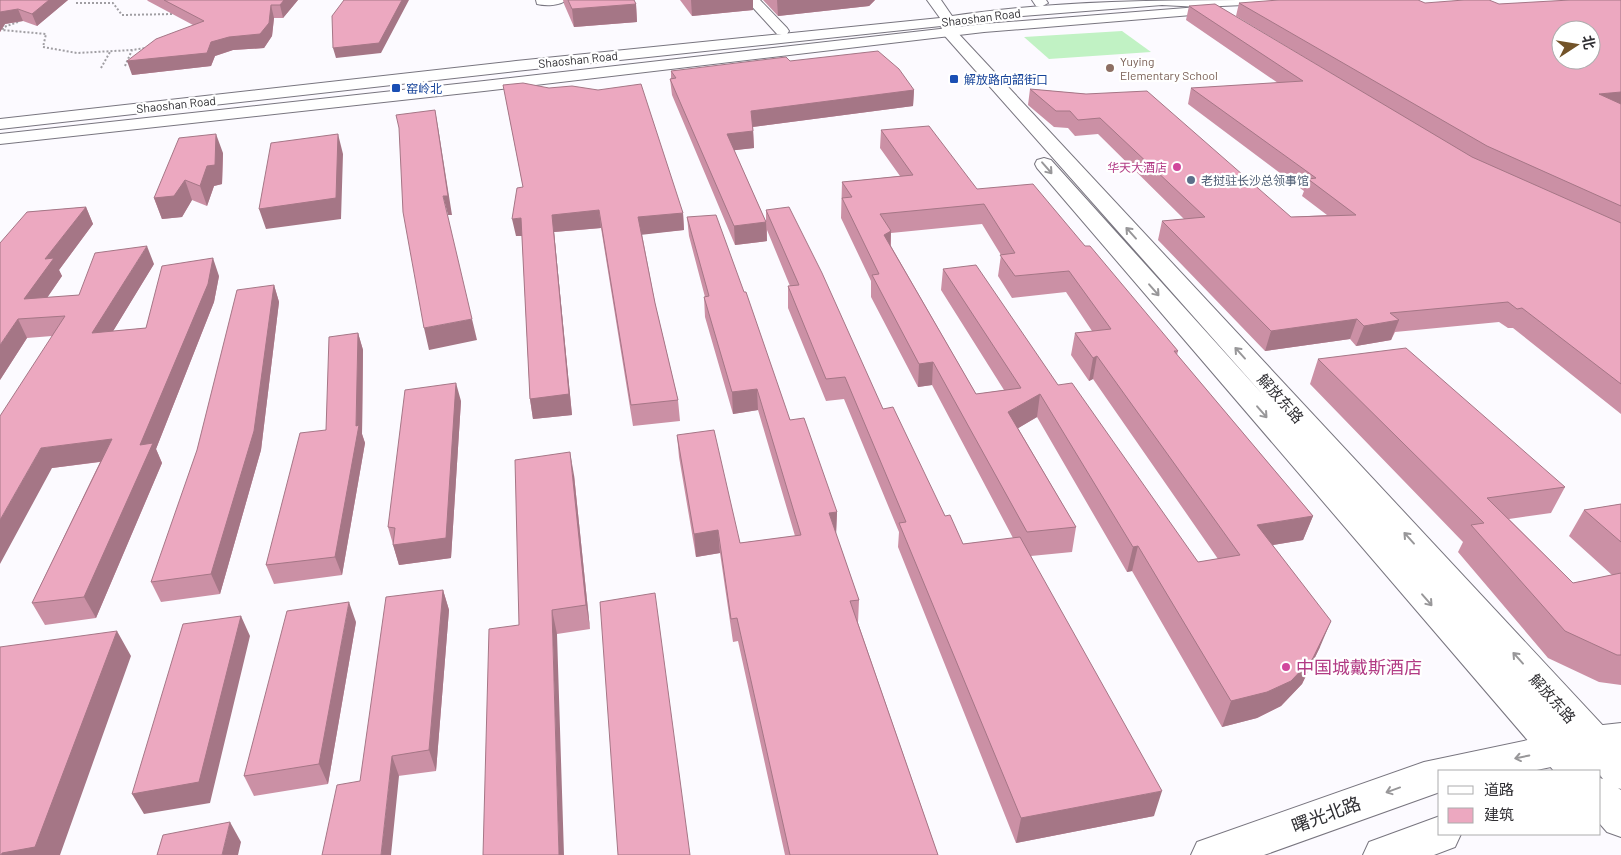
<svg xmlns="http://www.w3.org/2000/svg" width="1621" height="855" font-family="Barlow,'Noto Sans SC',sans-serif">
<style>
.green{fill:#c1f2c4}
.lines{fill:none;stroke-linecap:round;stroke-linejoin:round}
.minor-casing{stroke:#78757f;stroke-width:2}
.major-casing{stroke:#78757f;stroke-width:2}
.path{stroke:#a09ea3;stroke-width:2;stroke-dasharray:2 2;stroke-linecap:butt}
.minor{fill:#fff;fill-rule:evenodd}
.major{fill:#fff;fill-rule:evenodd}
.wall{fill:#cb90a5;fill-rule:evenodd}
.shaded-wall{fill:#a57686}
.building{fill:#eca8c0;stroke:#a57686;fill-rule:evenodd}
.oneway{stroke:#989799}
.education-dot{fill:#8d6e63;stroke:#fff;stroke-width:2}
.transit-dot{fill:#1a4fb4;stroke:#fff;stroke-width:2}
.hotel-dot{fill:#d1479c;stroke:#fff;stroke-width:2}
.service-dot{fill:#5c6f8a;stroke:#fff;stroke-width:2}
.labels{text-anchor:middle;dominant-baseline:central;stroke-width:4.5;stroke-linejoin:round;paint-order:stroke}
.far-street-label{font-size:12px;fill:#302f33;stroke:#fff}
.far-education-label{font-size:12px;fill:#785e54;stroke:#fff;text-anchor:start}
.far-transit-label{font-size:12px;fill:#164399;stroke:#fff;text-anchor:start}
.far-hotel-label{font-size:12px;fill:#b23c85;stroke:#fff;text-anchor:end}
.far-service-label{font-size:12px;fill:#4e5e75;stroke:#fff;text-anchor:start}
.street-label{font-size:15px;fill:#302f33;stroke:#fff}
.near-hotel-label{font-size:18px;fill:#b23c85;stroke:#fff;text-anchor:start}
.near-street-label{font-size:18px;fill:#302f33;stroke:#fff}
</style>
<rect width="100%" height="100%" fill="#fcfaff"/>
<path class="green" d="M1122,31L1151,52L1049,59L1024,37Z"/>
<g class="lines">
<g class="minor-casing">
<path id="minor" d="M536,0H566C560,6 545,6 537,4Z
M746,0H760L787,28L789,31L787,34H777Z
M1032,0H1046L1048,3L1041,7L1036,6Z
M1211,6L1218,10L1216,13L984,32L484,91L0,144V134L484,81L984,24Z
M1621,723V755L1594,758L1532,771H1440V792L1264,855H1191L1197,842L1424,762L1594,726Z
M1440,816V834H1461L1455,847L1434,855H1363L1369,842Z"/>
</g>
<g class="major-casing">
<path id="major" d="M927,0H941L952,16C1058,0 1165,0 1272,0L1265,4L1200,7L1162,5L985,19L955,24L956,31L1621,745V789L1618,788L1621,790V837L1607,832L1600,824V778L1603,779L1600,775V771H1554L1037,168L1035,164L1037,160L1044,158L1051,160L1264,396L944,35L941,26L516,71L0,129V119L516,61L940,18Z"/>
</g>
<path class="path" d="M76,3H113L122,15L174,14
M18,22L4,27L2,30L46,34L43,47L77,53L132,50
M125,66L132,50L146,48
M101,68L110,52"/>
<use href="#minor" class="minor"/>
<use href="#major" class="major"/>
</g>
<path class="wall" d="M0,0H68L37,26L23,21L5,24L0,32Z
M147,0H298L283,18H274L272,36L264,48L233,50L215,56L211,66L132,75L193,25L148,1Z
M563,0H634L636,4L637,22L574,27L564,4Z
M680,0H753V10L692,16Z
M763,0H875L869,6L778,16Z
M1621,0V414L1513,328H1508L1499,322L1395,332L1391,340L1356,346L1350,339L1265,351L1158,240L1162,221L1184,219L1098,134L1075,136L1068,128L1054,127L1028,105L1030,89L1086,94L1291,217L1327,215L1302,196L1304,191L1188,104L1191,88L1278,83L1186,20L1189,6L1387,107L1236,16L1239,3L1499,4Z
M790,61L914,90L913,106L753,127L754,148L734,150L766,222V210L883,409L945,516L963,544L1013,538L932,385L918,387L871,297V281L841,218L842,182L900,176L880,148L881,130L977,189L1085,246L1178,351L1177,355L1313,516L1303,540L1273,545L1320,647L1302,684L1281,706L1257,718L1222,727L1132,571L1127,572L1037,417L1018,428L1076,527L1072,552L1031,556L1154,816L1016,843L898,547L899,532L844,399L826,401L788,308V286H790L767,230V241L735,245L672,95L670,79H671V71ZM982,224L1001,255L998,276L1012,298L1066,292L1092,331L1075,333L1071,355L1089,381L1093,379L1218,559L1198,562L1058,385L943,269L941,290L1004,390L976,394L891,246V233Z
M506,100L683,213L684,230L642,234L655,303L678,400L680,421L633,426L601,228L554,232L572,415L533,419L530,399L522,236H516L523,187Z
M223,153L222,184L214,186L207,206L192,200L182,217L162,219L154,198Z
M86,207L93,224L59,270L62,276L47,298L79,295L154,264L113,331L146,328L219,276L214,302L156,449L162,463L96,618L45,625L32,603L100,462L52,468V336L27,338L0,380L27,212Z
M687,217L837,512L836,534L859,600L858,623L938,855H785L738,641L733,642L720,553L696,557L679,457L677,435L740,543L795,536L758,410L733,414L705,317L704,297H705L689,236Z
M274,285L279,302L261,450L220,594L161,602L151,582Z
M358,333L363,350L362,434L365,443L342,575L274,584L266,565L326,430Z
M1318,359L1565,487L1551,513L1509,519L1573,583L1612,575L1569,536L1584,510L1621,504V685L1599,682L1548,658L1458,552L1463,542L1310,384Z
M461,401L451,558L399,565L388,527Z
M574,475L590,629L557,634L519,625Z
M443,590L449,610L436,771L360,781Z
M356,622L328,784L254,796L244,776Z"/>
<path class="shaded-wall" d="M49,0H68L37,26L32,14Z
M284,0H298L283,18L280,5Z
M402,0H409L381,53L336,58L333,48Z
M691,0H753V10L692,16Z
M777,0H875L869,6L778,16Z
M636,4L637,22L574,27L572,9Z
M271,5L274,18L272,36L264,48L233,50L215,56L211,66L132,75L127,61L211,42Z
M18,9L23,21L5,24L0,32V12Z
M914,90L913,106L752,127L751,111Z
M1621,92V107L1599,94Z
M435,110L438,127L452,215H448L443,196Z
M753,131L754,148L728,151L727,134Z
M216,134L223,153L222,184L214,186L207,206L200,186Z
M338,134L343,154L341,219L266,229L259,209Z
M185,180L192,200L182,217L162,219L154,198Z
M86,207L93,224L59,270L62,276L33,318L24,299L45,259Z
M599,210L601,228L554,232L572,415L533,419L530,399L552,215Z
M683,213L684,230L640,235L638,217Z
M521,218L524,236H516L512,219Z
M766,222L767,241L735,245L734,226Z
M891,231L890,252L884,235Z
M147,246L154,264L101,351L92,333Z
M213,258L219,276L214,302L156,449L162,463L96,618L84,597L140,445Z
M274,285L279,302L261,450L220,594L211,574Z
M18,319L27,338L0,380V345Z
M472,319L477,340L429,350L424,328Z
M1357,319L1350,339L1265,351L1271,331Z
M1399,320L1391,340L1356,346L1364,326Z
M358,333L363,350L362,434L365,443L342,575L335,557L356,426Z
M1097,356L1093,379L1089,381L1093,358Z
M933,362L932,385L918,387L919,364Z
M456,383L461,401L451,558L399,565L393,545Z
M757,389L758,410L733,414L732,392Z
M1040,394L1037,417L1005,436L1008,412Z
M112,439L121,459L52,468L0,564V520L41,448Z
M570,452L574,475L590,629L586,605Z
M837,512L836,535L829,513Z
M1313,516L1303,540L1249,549L1257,525Z
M718,530L720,553L696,557L694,534Z
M1138,546L1132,571L1127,572L1133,547Z
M443,590L449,610L436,771L429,750Z
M349,602L356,622L328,784L319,764Z
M552,610L557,634L564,855H559Z
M241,616L250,636L210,803L144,814L132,794Z
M1331,621L1320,647L1302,684L1281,706L1257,718L1222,727L1231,701Z
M117,631L131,656L60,855H1Z
M392,756L399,776L391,855H381Z
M1162,791L1154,816L1016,843L1021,818Z
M230,822L241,842L238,855H222Z"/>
<path class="building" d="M0,0H49L32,14L18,9L0,12Z
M164,0H284L280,5H271L269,23L260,34L229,37L211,42L207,53L127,61L156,39L204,21Z
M344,0H402L379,43L333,48L332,16Z
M568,0H634L636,4L572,9Z
M1279,0H1418L1425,3L1464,0H1489L1499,4L1570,0H1621V92L1599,94L1621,104V206L1487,146L1239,3ZM1561,30H1591V60H1561Z
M1215,4L1472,157L1621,223V384L1522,308L1517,309L1508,302L1390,313L1399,320L1364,326L1357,319L1271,331L1162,221L1205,217L1100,118L1078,120L1070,111H1056L1030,89L1086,94L1147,91L1291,217L1356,215L1308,179L1316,178L1191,88L1303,81L1189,6Z
M878,51L899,69L914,90L751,111L753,131L727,134L766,222L734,226L670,79L676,78L671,71L786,57L790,61Z
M523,83L549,88L572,86L598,90L641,84L683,213L638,217L655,303L678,400L631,405L599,210L552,215L569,394L530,399L521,218L512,219L517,188L523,187L503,85Z
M435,110L448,196H443L472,319L424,328L403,212L399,128L396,115Z
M929,126L977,189L1033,184L1085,246H1090L1178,351H1174L1313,516L1257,525L1331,621L1313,658L1291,681L1267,692L1231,701L1138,546L1133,547L1040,394L1008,412L1076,527L1027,532L933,362L919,364L872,275L879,274L842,198L852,197L842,182L913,175L881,130ZM984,204L1015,253L1000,255L1015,276L1069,271L1111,329L1075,333L1093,358L1097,356L1240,555L1198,562L1072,383L1058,385L976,265L943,269L1021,388L976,394L884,235L891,231L880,214Z
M216,134L215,165L207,166L200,186L185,180L174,196L154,198L179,138Z
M338,134L336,198L259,209L271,143Z
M86,207L45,259L54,258L24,299L79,295L95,253L147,246L92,333L146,328L162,266L213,258L208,284L140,445L153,443L84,597L32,603L112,439L41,448L0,520V416L65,316L18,319L0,345V243L27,212Z
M789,207L822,273L883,409L893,407L945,516L950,515L963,544L1020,537L1162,791L1021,818L899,523L906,522L845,377L826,379L788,286L799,285L766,210Z
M716,215L744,292H746L790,420L804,418L837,512L829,513L859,600L850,601L938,855H790L737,618L731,619L718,530L694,534L677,435L714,430L740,543L801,535L757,389L732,392L704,297L709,296L687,217Z
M274,285L254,431L211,574L151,582L197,450L237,290Z
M358,333L356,426L359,425L335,557L266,565L300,433L326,430L329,337Z
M1406,348L1565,487L1487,498L1573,583L1621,573V655H1617L1565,631L1471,525L1484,523L1318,359Z
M456,383L446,538L393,545L395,528L388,527L405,390Z
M570,452L586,605L552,610L559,855H483L489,629L519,625L515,460Z
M1621,504V542L1584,510Z
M443,590L429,750L392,756L381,855H322L337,785L360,781L386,597Z
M655,593L690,855H618L600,602Z
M349,602L319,764L244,776L287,611Z
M241,616L199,782L132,794L183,624Z
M117,631L35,847L2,853L1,855H0V647Z
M230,822L222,855H157L163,835Z"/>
<defs><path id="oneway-shaft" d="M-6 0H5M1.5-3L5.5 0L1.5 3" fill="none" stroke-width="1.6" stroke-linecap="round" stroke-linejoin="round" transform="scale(1.25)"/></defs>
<g class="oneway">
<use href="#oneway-shaft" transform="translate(1047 168) rotate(49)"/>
<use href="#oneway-shaft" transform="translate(1131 233) rotate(-132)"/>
<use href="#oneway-shaft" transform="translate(1154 290) rotate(49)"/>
<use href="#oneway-shaft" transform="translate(1240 353) rotate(-132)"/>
<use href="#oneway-shaft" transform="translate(1262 412) rotate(49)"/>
<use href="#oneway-shaft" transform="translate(1409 538) rotate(-132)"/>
<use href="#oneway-shaft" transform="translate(1427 600) rotate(49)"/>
<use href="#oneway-shaft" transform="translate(1518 658) rotate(-132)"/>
<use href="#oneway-shaft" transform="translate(1522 757) rotate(168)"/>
<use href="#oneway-shaft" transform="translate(1393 790) rotate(160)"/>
</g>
<circle class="education-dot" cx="1110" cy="68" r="5"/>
<g class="transit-dot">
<rect x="949" y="74" width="10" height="10" rx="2.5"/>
<rect x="391" y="83" width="10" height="10" rx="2.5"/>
</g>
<g class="hotel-dot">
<circle cx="1177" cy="167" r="5"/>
<circle cx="1286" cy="667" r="5"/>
</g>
<circle class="service-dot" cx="1191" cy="180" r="5"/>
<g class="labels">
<g class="far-street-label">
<text transform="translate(981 17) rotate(-7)">Shaoshan Road</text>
<text transform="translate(578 59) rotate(-6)">Shaoshan Road</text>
<text transform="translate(176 104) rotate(-6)">Shaoshan Road</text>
</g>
<g class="far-education-label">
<text x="1120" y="61">Yuying<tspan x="1120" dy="14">Elementary School</tspan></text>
</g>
<g class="far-transit-label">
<text x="964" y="79">解放路向韶街口</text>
<text x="406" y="88">窑岭北</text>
</g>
<g class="far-hotel-label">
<text x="1167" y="167">华天大酒店</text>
</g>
<g class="far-service-label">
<text x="1201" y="180">老挝驻长沙总领事馆</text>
</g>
<g class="street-label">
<text transform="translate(1281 398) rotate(48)">解放东路</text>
<text transform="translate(1553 698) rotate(48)">解放东路</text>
</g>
<g class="near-hotel-label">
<text x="1296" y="667">中国城戴斯酒店</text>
</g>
<g class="near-street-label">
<text transform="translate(1326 814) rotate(-20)">曙光北路</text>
</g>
</g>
<rect x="1438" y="770" width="162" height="65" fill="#ffffff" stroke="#acacad"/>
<rect x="1448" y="786" width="25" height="8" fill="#ffffff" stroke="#acacad"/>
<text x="1484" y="795" font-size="15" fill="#302f33">道路</text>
<rect x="1448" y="808" width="25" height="15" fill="#eca8c0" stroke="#acacad"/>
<text x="1484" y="820" font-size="15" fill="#302f33">建筑</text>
<g transform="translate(1576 45) rotate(78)"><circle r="24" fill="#ffffff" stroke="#acacad"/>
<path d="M0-4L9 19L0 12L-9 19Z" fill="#725329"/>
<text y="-8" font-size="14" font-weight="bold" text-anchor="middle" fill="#302f33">北</text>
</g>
</svg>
